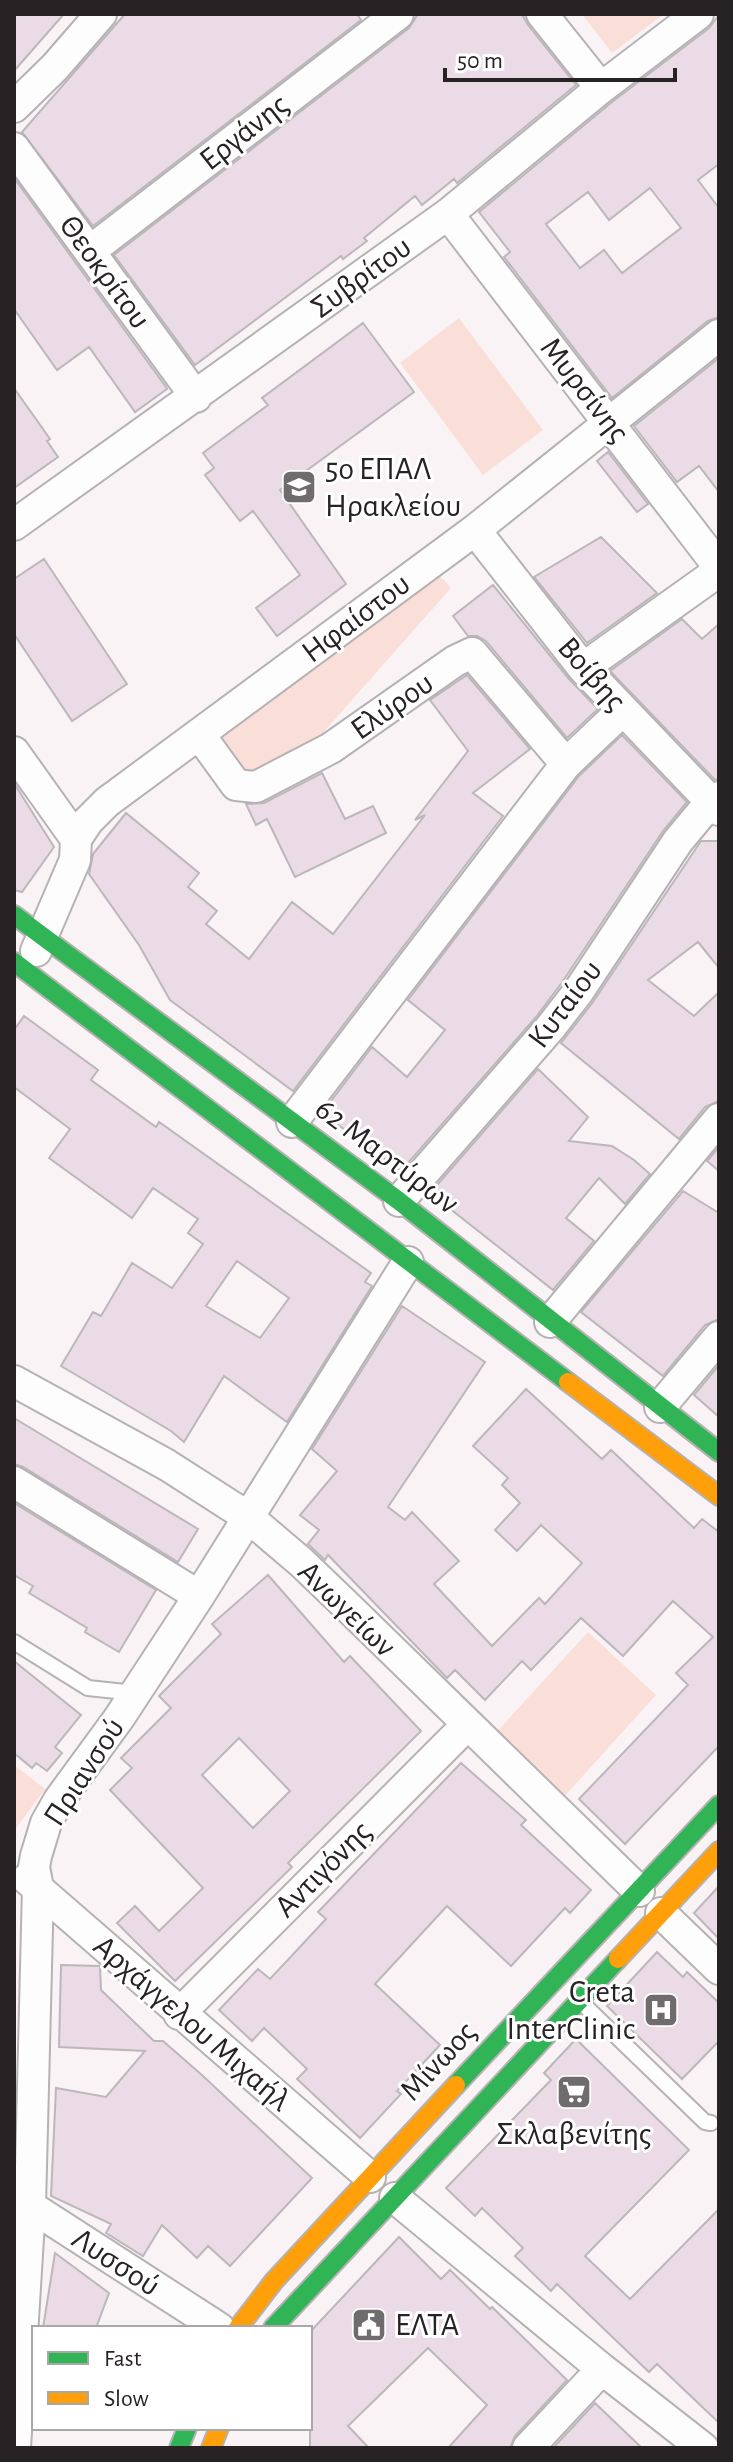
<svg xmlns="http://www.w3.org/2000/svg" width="733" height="2462" font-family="'Alegreya Sans',sans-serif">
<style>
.green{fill:#faded8}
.building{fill:#eadbe6;stroke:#bbb7ba;stroke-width:2;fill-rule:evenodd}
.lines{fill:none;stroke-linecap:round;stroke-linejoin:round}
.lane-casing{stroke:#b6b2b4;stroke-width:18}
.street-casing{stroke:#b6b2b4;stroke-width:34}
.fast-casing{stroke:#b6b2b4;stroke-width:22}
.slow-casing{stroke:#b6b2b4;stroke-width:22}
.lane{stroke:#fefdfe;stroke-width:14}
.street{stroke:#fefdfe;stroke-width:30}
.fast{stroke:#30b455;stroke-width:18}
.slow{stroke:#ff9f0a;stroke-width:18}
.labels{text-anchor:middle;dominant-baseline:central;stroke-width:6;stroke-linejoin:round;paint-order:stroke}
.street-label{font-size:32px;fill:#272224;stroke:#fff}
.poi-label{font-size:32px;fill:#272224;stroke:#fff;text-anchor:start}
</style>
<rect width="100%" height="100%" fill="#f9f3f5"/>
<path class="green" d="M582,14H664L612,53Z
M459,318L543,430L483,475L400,363Z
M438,574L451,588L313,744L270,769L246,772L219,734Z
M588,1632L656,1695L562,1799L493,1736Z
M14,1765L45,1789L14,1831Z"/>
<path class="building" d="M14,14H64L14,71Z
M125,14H357L361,20L93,226L22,132Z
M418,14H522L528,25L576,85L457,183L454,179L422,205L415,196L364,238L367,241L343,259L341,256L195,365L114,255L409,28Z
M719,15V164L698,180L719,208V317L708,321L612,398L504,257L510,252L479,212L612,102L709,28ZM650,188L681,228L622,273L604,250L580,268L546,224L588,192L609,220Z
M14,178L166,387L167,389L135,412L89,347L57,370L14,309Z
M363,323L414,392L280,490L346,584L277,636L256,608L300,575L253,511L240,521L205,475L214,468L203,453L268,405L262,398Z
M719,358V492L699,466L677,482L634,426Z
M14,388L50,439L47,441L58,457L14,488Z
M608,452L648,504L637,512L597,461Z
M601,537L657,593L587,643L534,577Z
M44,559L127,684L72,721L14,634V579Z
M493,585L569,679L598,709L567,738L486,641L477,636H468L453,616Z
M682,619L702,639L719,624V779L715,780L610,671Z
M467,675L530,749L473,793L503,816L293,1091L170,1000L139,945L89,874L93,854L126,813L199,873L188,887L217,911L206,924L249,959L292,902L333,934L425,815L415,820L468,751L430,700Z
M622,735L687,802L663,831L563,981L536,1017L401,1171L322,1113L372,1047L407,1077L445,1030L408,1000L579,776Z
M322,773L345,819L373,806L386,833L295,877L267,819L256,825L246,804L264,803Z
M14,783L54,847L22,892L14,890Z
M701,841H719V968L698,942L648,980L694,1016L719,992V1101L705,1107L679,1139L561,1043L593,1002Z
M24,1016L98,1070L91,1080L156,1127L159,1122L371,1273L365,1282L372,1286L287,1422L224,1376L184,1442L171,1431L61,1366L93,1312L101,1316L132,1263L172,1288L203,1244L188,1233L198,1219L153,1188L132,1218L49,1158L70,1129L14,1087V1030ZM237,1261L289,1298L260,1338L206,1306Z
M538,1069L588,1117L569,1141L612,1146L634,1160L650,1174L625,1204L599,1178L566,1218L594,1241L553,1290L430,1193Z
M719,1147V1171L707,1161Z
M683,1191L719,1213V1319L705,1325L663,1376L581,1312Z
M402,1306L485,1362L388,1507L405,1520L412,1512L459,1561L434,1584L492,1646L539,1598L545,1604L582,1563L541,1525L517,1551L495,1530L520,1503L502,1485L508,1478L473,1446L526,1389L602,1459L611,1450L694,1528L702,1519L719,1532V1746L625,1844L579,1799L688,1685L676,1673L713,1637L673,1601L623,1656L581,1618L531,1670L522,1661L485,1700L455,1670L447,1678L328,1555L325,1560L308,1544L319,1530L300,1515L337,1471L312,1449Z
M719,1365V1417L694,1395Z
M14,1418L198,1529L178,1562L23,1467L14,1464Z
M14,1503L156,1590L119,1652L85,1632L87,1628L29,1593L33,1586L14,1575Z
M268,1575L344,1662L350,1656L421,1731L288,1863L292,1867L175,1981L117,1923L135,1906L159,1931L203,1888L110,1790L132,1768L121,1758L171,1708L159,1696L221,1634L212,1624ZM239,1738L290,1791L253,1828L202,1775Z
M14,1661L81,1715L55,1747L62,1753L47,1771L36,1763L32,1768L14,1753Z
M461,1763L526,1820L521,1825L591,1890L570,1913L565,1908L511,1966L447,1906L375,1984L440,2045L397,2091L401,2094L360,2138L297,2079L307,2069L264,2028L252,2041L219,2010L258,1969L270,1979L326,1919L318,1912Z
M719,1886V1939L694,1913Z
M657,1952L683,1977L687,1972L719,2003V2041L682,2079L607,2006Z
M61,1965L100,1966L101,1990L154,2041H163L203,2076L312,2178L230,2266L208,2246L197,2258L162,2225L143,2256L106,2233L111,2224L51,2196L56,2088L106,2097L145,2051L59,2047Z
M576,2039L689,2150L585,2256L630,2299L719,2209V2423L657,2364L649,2372L557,2284L551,2291L515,2256L523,2248L482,2208L475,2216L446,2188L551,2080L544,2073Z
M399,2237L441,2279L450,2270L490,2309L492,2307L567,2380L515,2436L510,2448H448L487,2405L428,2348L348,2426L369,2448H310V2332Z
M55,2253L109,2293L96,2328H43Z
M595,2403L642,2448H553Z"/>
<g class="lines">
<g class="lane-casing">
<path id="lane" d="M14,1642L88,1688L135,1693
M583,2004L705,2122L711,2123"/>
</g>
<g class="street-casing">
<path id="street" d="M542,14L601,88
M14,107L55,67L101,14
M14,148L196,397
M448,214L719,567
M90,251L398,14
M14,525L448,214L601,88L698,14
M475,530L583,668L719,810
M583,668L719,571
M199,734L236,785L256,787L331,748L455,661L472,653L566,764
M14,752L76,839
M36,951L75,860L76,839L88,821L107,802L475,530L719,335
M292,1122L566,764L623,710
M399,1201L550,1028L578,992L678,841L703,811L719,797
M550,1322L719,1119
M14,1381L167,1465L248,1517L301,1562L350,1609L639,1891
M660,1407L719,1337
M14,1482L199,1596
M27,1879L370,2177
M661,1913L719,1969
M179,2014L467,1725
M16,2197L219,2328
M395,2198L602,2369L703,2448
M15,2448L30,2206L38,1888L34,1867L36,1856L46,1823L59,1800L119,1718L199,1596L408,1262
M528,2448L602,2369"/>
</g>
<g class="fast-casing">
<path id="fast" d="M14,915L399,1201L719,1452
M14,962L568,1382
M456,2085L719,1805
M273,2328L618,1959
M179,2448L187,2428"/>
</g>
<g class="slow-casing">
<path id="slow" d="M568,1382L719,1496
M618,1959L719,1851
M238,2328L274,2281L456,2085
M211,2448L219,2428"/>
</g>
<use href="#lane" class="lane"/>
<use href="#street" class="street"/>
<use href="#fast" class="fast"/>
<use href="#slow" class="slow"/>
</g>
<defs>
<g id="school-square" transform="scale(1.8)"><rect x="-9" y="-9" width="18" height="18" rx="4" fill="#706b6d" stroke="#fff"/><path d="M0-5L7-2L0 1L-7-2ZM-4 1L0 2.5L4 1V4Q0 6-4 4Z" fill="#fff"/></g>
<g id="hospital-square" transform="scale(1.8)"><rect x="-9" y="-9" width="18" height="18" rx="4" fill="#706b6d" stroke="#fff"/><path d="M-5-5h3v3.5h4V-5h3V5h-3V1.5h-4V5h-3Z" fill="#fff"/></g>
<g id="supermarket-square" transform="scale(1.8)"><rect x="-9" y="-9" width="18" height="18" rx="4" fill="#706b6d" stroke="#fff"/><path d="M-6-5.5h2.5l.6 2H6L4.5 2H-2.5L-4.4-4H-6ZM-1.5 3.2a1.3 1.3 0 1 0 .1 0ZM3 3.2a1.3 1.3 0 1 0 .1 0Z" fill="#fff"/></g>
<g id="civic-square" transform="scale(1.8)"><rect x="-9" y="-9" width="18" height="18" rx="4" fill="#706b6d" stroke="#fff"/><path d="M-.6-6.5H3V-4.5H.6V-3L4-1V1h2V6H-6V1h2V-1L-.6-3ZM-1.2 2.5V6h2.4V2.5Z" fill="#fff"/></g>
</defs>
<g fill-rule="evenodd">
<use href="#school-square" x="299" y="487"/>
<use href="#hospital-square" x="661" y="2010"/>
<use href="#supermarket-square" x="574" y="2092"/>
<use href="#civic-square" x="369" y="2325"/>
</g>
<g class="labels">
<g class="street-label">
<text transform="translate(244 132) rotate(-38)">Εργάνης</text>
<text transform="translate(105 272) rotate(54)">Θεοκρίτου</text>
<text transform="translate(361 277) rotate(-36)">Συβρίτου</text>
<text transform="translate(585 390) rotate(52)">Μυρσίνης</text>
<text transform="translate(356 618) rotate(-37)">Ηφαίστου</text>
<text transform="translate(592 674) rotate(49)">Βοίβης</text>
<text transform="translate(392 706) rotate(-35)">Ελύρου</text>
<text transform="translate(565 1004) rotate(-53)">Κυταίου</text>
<text transform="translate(387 1156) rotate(37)">62 Μαρτύρων</text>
<text transform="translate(347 1609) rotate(44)">Ανωγείων</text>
<text transform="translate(84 1772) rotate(-57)">Πριανσού</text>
<text transform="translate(323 1869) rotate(-45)">Αντιγόνης</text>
<text transform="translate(192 2023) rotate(41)">Αρχάγγελου Μιχαήλ</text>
<text transform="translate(438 2061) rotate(-47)">Μίνωος</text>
<text transform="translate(116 2262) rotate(33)">Λυσσού</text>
</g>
<g class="poi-label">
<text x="325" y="469">5ο ΕΠΑΛ<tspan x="325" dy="37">Ηρακλείου</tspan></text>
<text x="635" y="1992" text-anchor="end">Creta<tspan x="635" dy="37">InterClinic</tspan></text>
<text x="574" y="2134" text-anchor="middle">Σκλαβενίτης</text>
<text x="395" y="2325">ΕΛΤΑ</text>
</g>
</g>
<rect width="733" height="2462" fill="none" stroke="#272224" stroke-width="32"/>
<rect x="32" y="2326" width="280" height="104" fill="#ffffff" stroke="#a9a7a7" stroke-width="2"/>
<rect x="48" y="2352" width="40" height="12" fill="#30b455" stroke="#a9a7a7" stroke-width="2"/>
<text x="104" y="2366" font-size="24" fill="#272224">Fast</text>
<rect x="48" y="2392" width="40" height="12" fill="#ff9f0a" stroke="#a9a7a7" stroke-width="2"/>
<text x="104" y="2406" font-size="24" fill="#272224">Slow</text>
<path d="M445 68v12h230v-12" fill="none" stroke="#272224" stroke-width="4"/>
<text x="457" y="68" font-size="24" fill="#272224" stroke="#ffffff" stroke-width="6" paint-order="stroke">50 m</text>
</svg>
